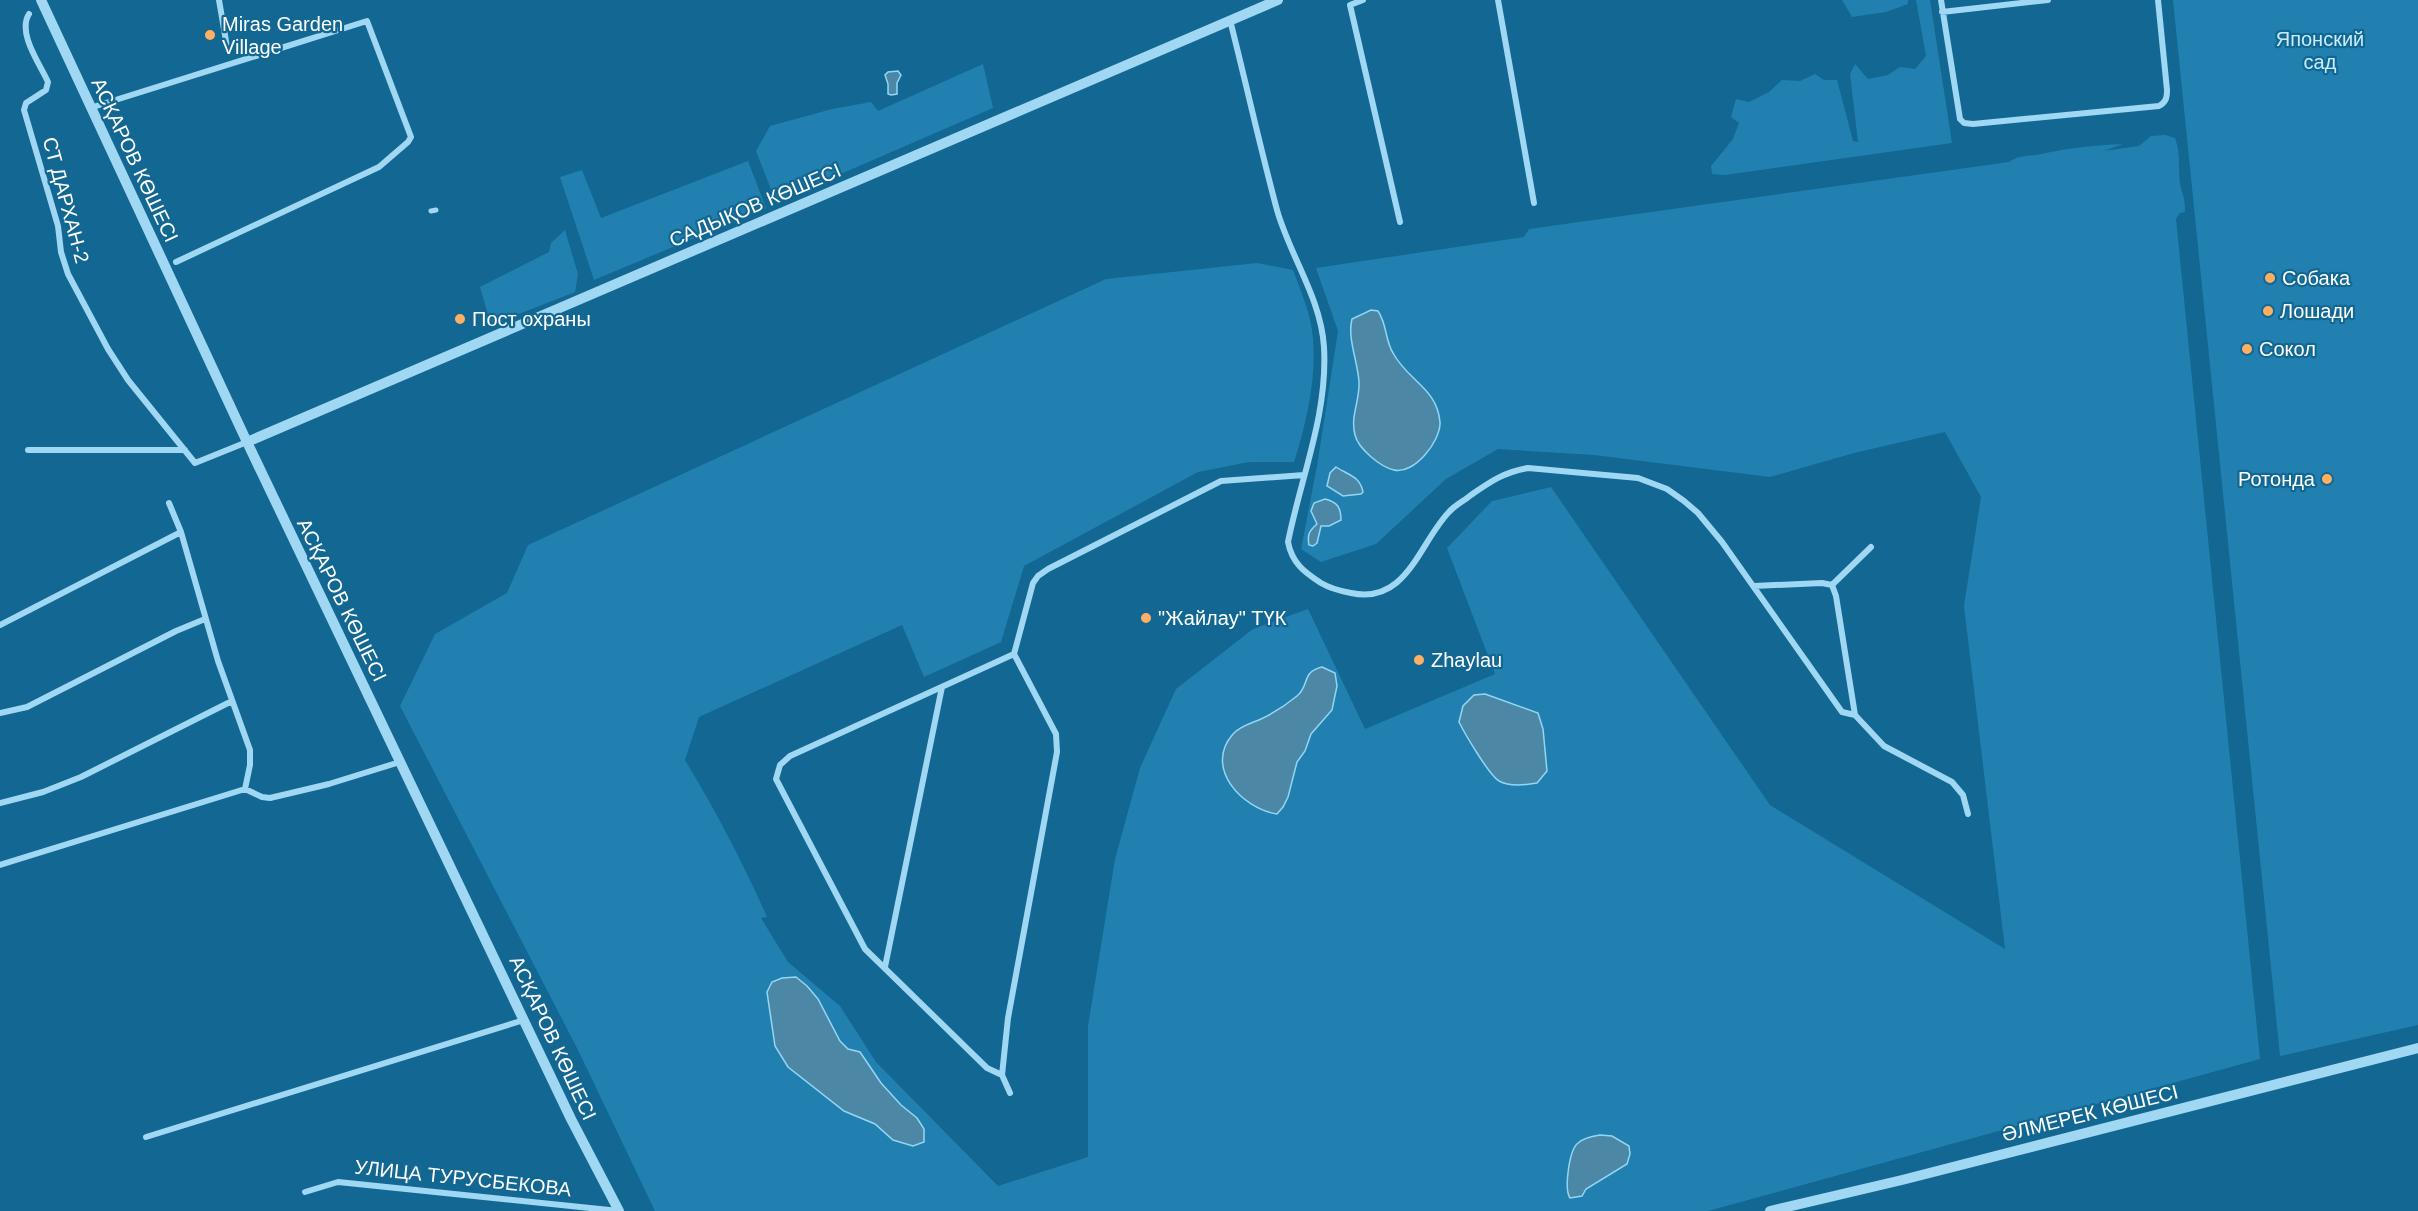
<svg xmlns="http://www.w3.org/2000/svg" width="2418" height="1211" font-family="Helvetica,sans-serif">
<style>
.green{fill:#2180b0}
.water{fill:#4c88a6;stroke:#92d6f6;stroke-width:1.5}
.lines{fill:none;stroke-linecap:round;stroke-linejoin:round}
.pedestrian{stroke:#a0d7f2;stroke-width:5}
.minor{stroke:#a0d7f2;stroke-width:6}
.tertiary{stroke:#a0d7f2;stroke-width:10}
.poi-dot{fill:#ffaf61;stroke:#126793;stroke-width:2}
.labels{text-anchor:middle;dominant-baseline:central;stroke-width:4.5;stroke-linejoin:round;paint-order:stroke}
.poi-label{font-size:20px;fill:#fff;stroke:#126793;text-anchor:start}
.park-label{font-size:20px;fill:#c8ebfd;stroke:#126793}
.street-label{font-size:20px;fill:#fff;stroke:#126793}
</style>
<rect width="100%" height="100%" fill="#126793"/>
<path class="green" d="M1842,0H1908V4L1886,12L1852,17Z
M1916,0H1930L1952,143L1725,175L1712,174L1711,166L1733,139L1739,123L1731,117L1736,99L1749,102L1769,92L1782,80L1800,81L1815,74L1824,80H1837L1853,141L1858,142L1850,74L1855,64L1868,79L1888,75L1900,67L1915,69L1926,56Z
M2173,0H2418V1025L2280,1056Z
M983,64L993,108L776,202L756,151L770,126L832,109L871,102L878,111Z
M2165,135L2175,138C2182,156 2177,173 2181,188C2184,198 2185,201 2185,212L2180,213L2176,219L2260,1059L1708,1211H655L579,1052L400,706L435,634L507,593L528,545L1106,279L1257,263L1293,270C1299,286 1306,303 1310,319C1320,365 1308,418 1294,462H1249L1198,472L1024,566L1001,642L924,677L902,625L699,717L685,760C716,811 743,863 767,917L761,918L788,962L840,1006L876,1062L998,1186L1088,1157V1026L1115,859L1140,768L1176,689L1253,629L1308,609L1365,729L1495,674L1447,548L1492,501L1551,487L1770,805L2005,949L1964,606L1981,497L1945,432L1854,453L1770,477L1594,455L1498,449L1446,479L1376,544L1321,562L1301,549L1317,466L1338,331L1316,268L1524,237L1529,229L2009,162C2020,154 2028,157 2041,154C2068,148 2095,145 2123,144L2104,151L2139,146L2151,136Z
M748,161L766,208L594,280L560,177L582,170L601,218Z
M565,230L578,274L575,292L491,325L480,287L549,252L551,243Z"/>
<path class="water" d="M898,71L901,75L897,83V94L891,95L888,94V84L885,75L888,72Z
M1371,310L1378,311C1387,324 1385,340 1393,353C1408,381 1437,388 1440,422C1441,441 1414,475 1394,470C1380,467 1358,448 1355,435C1350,416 1360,401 1359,382C1358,362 1347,338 1352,319Z
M1336,467C1348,475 1360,476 1363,492L1361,494L1343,496L1327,486L1330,473Z
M1325,499C1337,502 1341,507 1341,520L1329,526H1321L1317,543L1313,546L1309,545C1307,535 1309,531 1317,524L1311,511L1314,503Z
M1322,667L1335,673L1337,686L1332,710L1311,734L1305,751L1297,762L1288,797L1283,807L1277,814C1243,809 1203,768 1233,734C1240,726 1252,723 1261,719C1274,713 1286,705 1297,696C1310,685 1301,672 1322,667Z
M1485,694L1538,713L1543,729L1547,771L1537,783C1525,785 1510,787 1499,781C1489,775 1465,734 1459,722L1463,706L1474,695Z
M796,977L807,986L818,999L840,1041L848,1049L860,1052L881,1083L901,1105L917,1118L924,1129V1142L913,1146L893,1140L875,1124L844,1111L788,1067L775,1046L767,992L772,982L782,978Z
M1600,1135L1612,1136L1629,1146L1630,1154L1627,1164L1586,1189L1582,1196L1570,1198C1564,1189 1569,1150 1578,1143C1583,1138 1594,1136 1600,1135Z"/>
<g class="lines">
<path class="pedestrian" d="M431,211L436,210"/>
<path class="minor" d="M219,0L227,47
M1363,0L1350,5L1400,222
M1498,0L1534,203
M1941,0L1960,119L1964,123L1973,124L2159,106C2166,102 2167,98 2167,90L2158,0
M1942,12L2048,0
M29,14C17,33 40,64 48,82L46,90L26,103L24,110L58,226L61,252L68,274L108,349L128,380L195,463L247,442
M1230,20C1246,83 1260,147 1277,210C1290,256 1321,298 1324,347C1328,414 1301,477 1288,542C1292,563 1304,572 1321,583C1331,589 1340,591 1351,593C1407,605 1419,543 1449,512C1455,505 1464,501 1471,495C1490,482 1504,472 1528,468L1638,478L1667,489L1684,501L1698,513L1722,542L1842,712L1855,715L1884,746L1952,782L1963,795L1968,814
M90,108L367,21L411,137L408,142L379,167L176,262
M28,450H185
M169,503L181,532L218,661L250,750V765L245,789
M1832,585L1871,547
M1754,586L1822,583L1832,585L1836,596L1855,715
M0,625L181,532
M0,713L27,707L176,631L205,619
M0,803L43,792L81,777L232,701
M0,865L245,789L262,797L270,798L329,784L400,762
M885,967L942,687
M1002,1075L1008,1018L1057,752L1056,734L1014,654
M1010,1093L1002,1075L987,1068L865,949L776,779L780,765L790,756L1014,654L1033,583L1038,576L1048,569L1221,481L1304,475
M146,1137L524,1020
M305,1192L338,1182L619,1211"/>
<path class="tertiary" d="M41,0L247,442L571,1119L619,1211
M247,442L1278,0
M1770,1211L1902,1180L2418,1048"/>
</g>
<g class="poi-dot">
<circle cx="210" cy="35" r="6"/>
<circle cx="2270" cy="278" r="6"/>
<circle cx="2268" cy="311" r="6"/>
<circle cx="460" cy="319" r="6"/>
<circle cx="2247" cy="349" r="6"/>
<circle cx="2327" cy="479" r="6"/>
<circle cx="1146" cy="618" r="6"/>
<circle cx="1419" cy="660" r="6"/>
</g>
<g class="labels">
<g class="poi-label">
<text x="222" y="24">Miras Garden<tspan x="222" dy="23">Village</tspan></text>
<text x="2282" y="278">Собака</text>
<text x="2280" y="311">Лошади</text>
<text x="472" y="319">Пост охраны</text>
<text x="2259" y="349">Сокол</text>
<text x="2315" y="479" text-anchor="end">Ротонда</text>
<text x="1158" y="618">"Жайлау" ТҮК</text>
<text x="1431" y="660">Zhaylau</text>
</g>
<g class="park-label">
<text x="2320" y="39">Японский<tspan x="2320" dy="23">сад</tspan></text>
</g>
<g class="street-label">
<text transform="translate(135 160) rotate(65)">АСҚАРОВ КӨШЕСІ</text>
<text transform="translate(66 200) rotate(75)">СТ ДАРХАН-2</text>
<text transform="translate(755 205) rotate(-23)">САДЫҚОВ КӨШЕСІ</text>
<text transform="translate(342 600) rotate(64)">АСҚАРОВ КӨШЕСІ</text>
<text transform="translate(553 1038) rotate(65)">АСҚАРОВ КӨШЕСІ</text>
<text transform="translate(2090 1113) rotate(-14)">ӘЛМЕРЕК КӨШЕСІ</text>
<text transform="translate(463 1178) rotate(6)">УЛИЦА ТУРУСБЕКОВА</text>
</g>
</g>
</svg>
